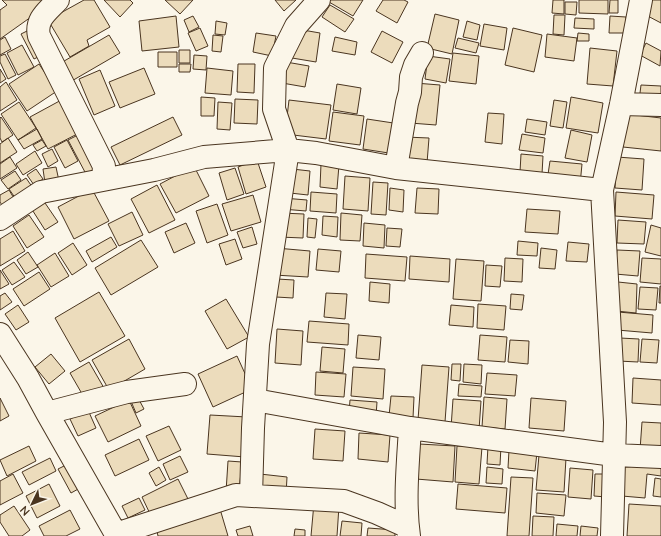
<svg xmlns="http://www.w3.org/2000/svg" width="661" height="536" font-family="Mulish,sans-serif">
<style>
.building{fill:#ecdcbc;stroke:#4a3520}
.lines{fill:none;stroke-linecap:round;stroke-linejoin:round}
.street-casing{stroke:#4a3520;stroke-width:24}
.street{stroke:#fbf6e9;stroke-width:22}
</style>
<rect width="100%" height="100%" fill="#fbf6e9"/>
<path class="building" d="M2,0H55L0,39V10L7,5Z
M84,0H94L110,27L87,40L89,46L70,57L48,20Z
M104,0H130L133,3L120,17Z
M165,0H193L180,14Z
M275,0H296L284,11Z
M330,0H363L353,16L329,2Z
M383,0H404L408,2L397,23L376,11Z
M553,0H564V14L552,13Z
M579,0H608V14L579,13Z
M610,0H618V13H609Z
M651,0H661V23L644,14Z
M565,2H577L576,15L565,14Z
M330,5L354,19L345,32L322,17Z
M435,14L459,20L452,54L427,48Z
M554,15H565L564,35L553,34Z
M176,16L179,47L142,51L139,21Z
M193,16L199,27L189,32L184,20Z
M610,16L626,17V33H609Z
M575,18L594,19V29L574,28Z
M216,21L227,23L225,35L215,34Z
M467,21L480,25L477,40L463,37Z
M484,24L507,28L504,50L480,46Z
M33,28L46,53L34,59L21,34Z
M200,28L208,46L196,51L188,33Z
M513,28L542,35L534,72L505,65Z
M297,29L320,33L316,62L292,58Z
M382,31L403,42L392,63L371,52Z
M256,33L276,36L272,56L253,52Z
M578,33L589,34V41H577Z
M547,34L577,38L574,61L545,57Z
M109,35L120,53L70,82L59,64Z
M213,35L223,36L221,52L212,51Z
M5,37L11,49L0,55V40Z
M335,37L357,42L355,55L332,51Z
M458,38L479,43L476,53L455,48Z
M646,43L661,51L660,66L640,55Z
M22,45L34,67L18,75L7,53Z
M590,48L617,51L613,86L587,84Z
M179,50H190V63H179Z
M158,52H177V67H158Z
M453,53L479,56L476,84L449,81Z
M5,54L16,75L8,79L0,62V56Z
M194,55L207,56L206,70L193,69Z
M428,56L450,59L446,83L425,79Z
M286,62L309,66L305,87L282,83Z
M39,64L57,91L27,111L9,84Z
M179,64H191L190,72H179Z
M238,64H255L254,93L237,92Z
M144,68L155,94L120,108L109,82Z
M207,68L233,71L231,95L205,93Z
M0,69L6,79L0,83Z
M100,70L115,106L94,115L79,79Z
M6,82L17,100L0,111V87Z
M415,83L440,85L436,125L410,123Z
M337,84L361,88L357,114L333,110Z
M641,85L661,86V103L639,101Z
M201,97L215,98L214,116H201Z
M571,97L603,103L598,133L566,128Z
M65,98L83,131L48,149L30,117Z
M235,99L258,100L257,124L234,123Z
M289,100L331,105L326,139L285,134Z
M554,100L567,102L563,128L550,126Z
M19,102L36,128L18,140L1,114Z
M218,102L232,103L230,130L217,129Z
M333,112L364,116L360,145L329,141Z
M488,113L504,114L502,144L485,142Z
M627,114L661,118V151L623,147Z
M1,117L13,135L2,142L0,138V118Z
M173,117L182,135L120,165L111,147Z
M367,119L400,124L395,154L363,149Z
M527,119L547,122L545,135L525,132Z
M37,129L42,139L24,149L18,140Z
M571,130L592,135L587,162L565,158Z
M84,132L102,165L86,174L68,140Z
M522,134L545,138L543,153L519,150Z
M405,137L429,138L427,163L403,161Z
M8,138L17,152L0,163V144Z
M42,140L46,146L37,151L33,145Z
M67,140L78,161L65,168L54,147Z
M52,149L58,161L48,167L42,154Z
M35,151L42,163L23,175L16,164Z
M521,154L543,156L542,174L520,172Z
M10,157L17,168L0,179V164Z
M617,157L644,159L642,190L615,188Z
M257,160L266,187L246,194L238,167Z
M550,161L582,164L580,185L547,181Z
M321,164L339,165L337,189L320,187Z
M194,166L209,196L176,213L160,184Z
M56,167L59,181L45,183L43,169Z
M235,168L244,194L227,200L219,173Z
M36,169L43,179L34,185L27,175Z
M292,169L310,171L308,195L290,193Z
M15,171L21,180L8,189L1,180Z
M345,176L370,178L368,211L343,209Z
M26,178L35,191L18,202L9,189Z
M373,182L388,183L386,215L371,214Z
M157,185L175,220L149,233L131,199Z
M390,188L404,190L403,212L389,210Z
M417,188L439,189L438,214L415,213Z
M92,189L109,221L74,239L58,207Z
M9,190L18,205L7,213L0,202V195Z
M311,192L337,194L336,213L310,211Z
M616,192L654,195L652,219L615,216Z
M253,195L261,222L231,231L222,204Z
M283,198L307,200L306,211L282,209Z
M43,200L58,222L45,230L31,208Z
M217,204L228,235L207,243L196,211Z
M527,209L560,211L558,234L525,232Z
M132,212L143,235L119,246L108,224Z
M281,213L304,214L303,238L279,237Z
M341,213L362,215L360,241L340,240Z
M29,215L44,237L27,248L13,226Z
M323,216L338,217L337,237L322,235Z
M308,218L317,219L315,238L307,237Z
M618,220L646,222L644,244L617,243Z
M186,223L195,243L174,253L165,232Z
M364,223L385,225L384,248L363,246Z
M651,225L661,228V256L645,252Z
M252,227L257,244L243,248L237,232Z
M387,228L402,229L400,247L386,246Z
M13,231L25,251L0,266V239Z
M111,237L117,247L92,262L86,251Z
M235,239L242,259L226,265L219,244Z
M141,240L158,267L111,295L95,268Z
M518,241L538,243L537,256L517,255Z
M568,242L589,244L587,262L566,261Z
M73,243L87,265L72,275L58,253Z
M276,248L310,251L308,277L274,275Z
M541,248L557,250L555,269L539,268Z
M318,249L341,251L339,272L316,270Z
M617,250L640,251L638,276L615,274Z
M28,252L38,267L26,274L17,260Z
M55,253L69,276L51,287L37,265Z
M366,254L407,257L405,281L365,278Z
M410,256L450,259L449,282L409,279Z
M505,258L523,259L522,282L504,281Z
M642,258L661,259V284L640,282Z
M456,259L484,261L481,301L453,299Z
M14,262L25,277L12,285L2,270Z
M486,265L502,266L500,287L485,286Z
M0,270L9,284L0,289Z
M39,272L50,289L24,306L13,289Z
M277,279L294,280L293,298L276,297Z
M370,282L390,284L389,303L369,301Z
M618,282L637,284L636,313L616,311Z
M660,286H661V303H659Z
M640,287L658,288L656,310L638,309Z
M99,292L125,336L80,362L55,318Z
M5,293L12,302L0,310V296Z
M326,293L347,294L345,319L324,317Z
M511,294L524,295L522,310L510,309Z
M226,299L249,337L227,349L205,311Z
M478,304L506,306L504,330L477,328Z
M18,305L29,322L16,330L5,314Z
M451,305L474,307L473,327L449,325Z
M618,312L653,315L652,333L617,330Z
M309,321L349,324L348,345L307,342Z
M277,329L303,331L301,365L275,363Z
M358,335L381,337L379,360L356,358Z
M480,335L507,337L505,362L478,360Z
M620,338L639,339L638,362L618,361Z
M129,339L145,369L109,390L92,360Z
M642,339L659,340L657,363L640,362Z
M510,340L529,341L528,364L508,362Z
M322,347L345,349L343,373L320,371Z
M51,354L65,371L49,384L35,367Z
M237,356L252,389L213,407L198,374Z
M89,362L104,388L85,399L70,373Z
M452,364H461L460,381L451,380Z
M464,364L482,365L481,384L463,382Z
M422,365L449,367L445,422L418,420Z
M353,367L385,369L383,399L351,396Z
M316,372L346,374L344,397L315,395Z
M487,373L517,375L515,396L485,394Z
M633,378L661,380V405L632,403Z
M459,384L482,386L481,397L458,396Z
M137,396L144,409L136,413L130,399Z
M391,396L414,397L413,418L389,416Z
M484,397L507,399L505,429L482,427Z
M0,398L9,416L0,421Z
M531,398L566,401L564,431L529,428Z
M453,399L481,401L479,430L451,428Z
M129,400L141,426L108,442L95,416Z
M350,400L377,402L376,416L349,413Z
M88,410L96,428L78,436L70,419Z
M210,415L247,417L245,457L207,454Z
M642,422L661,423V451L640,450Z
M169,426L181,450L158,461L146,436Z
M315,429L345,431L343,461L313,459Z
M359,433L390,435L388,462L358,459Z
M139,439L149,460L115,476L105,455Z
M419,444L455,446L453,482L416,479Z
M29,446L36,461L7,476L0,460Z
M457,446L482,447L479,484L455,482Z
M488,446H501L500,465L487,464Z
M509,450L537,452L535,471L508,468Z
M539,455L566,458L564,492L536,490Z
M180,456L188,472L170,480L163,464Z
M50,458L56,471L29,485L22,472Z
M228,461L242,462L239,492H226Z
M625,461L661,465V476L647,474L645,498L622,496Z
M68,464L80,488L71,493L58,469Z
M159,467L166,480L156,486L149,473Z
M487,467L503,469L502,484L486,483Z
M570,468L593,470L591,499L568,497Z
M13,474L23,493L0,505V481Z
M260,474L287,477L286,495L259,493Z
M595,474H608L606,497L594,496Z
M511,477L533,478L529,536H507Z
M655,478L661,479V497L653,496Z
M178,479L189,501L152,518L142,497Z
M49,484L60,506L37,518L26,496Z
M458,484L507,488L505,513L456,509Z
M537,493L566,495L564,516L536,513Z
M139,498L145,510L128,518L122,506Z
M314,503L339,506L337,536H311Z
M629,504L661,506V536H627Z
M14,506L30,530L22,536H9L0,522V515Z
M220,509L228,536H158L156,527Z
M70,510L80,529L66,536H44L39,526Z
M533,516L554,517L553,536H532Z
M342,521L362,523L361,536H340Z
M557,524L578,526L577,536H556Z
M250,526L253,536H238L236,530Z
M581,526L598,528L597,536H580Z
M368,528L395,530V536H367Z
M295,529L305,530V536H294Z"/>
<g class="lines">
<g class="street-casing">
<path id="street" d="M58,0C48,11 35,19 39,36L104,166L103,180
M621,104L661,105
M396,168L407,103L410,92L411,77L415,65L422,53
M0,219L41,192L154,170L204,157L288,150L316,153L396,168L602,190
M0,334L28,378L47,413L117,536
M255,400L410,428
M47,413L127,392L185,384
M251,496L253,428L258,344L288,150L274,109L275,68L296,26L319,0
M116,534L236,495L344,501L377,513L408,527
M409,536C404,501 408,463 410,428L614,455L661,457
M612,536L615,422L602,190L621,104L641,0"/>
</g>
<use href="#street" class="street"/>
</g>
<g transform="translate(32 504) rotate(227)" stroke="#fbf6e9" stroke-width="3" paint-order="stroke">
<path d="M0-3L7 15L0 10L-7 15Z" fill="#4a3520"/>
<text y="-6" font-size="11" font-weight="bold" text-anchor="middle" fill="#4a3520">N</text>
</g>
</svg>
